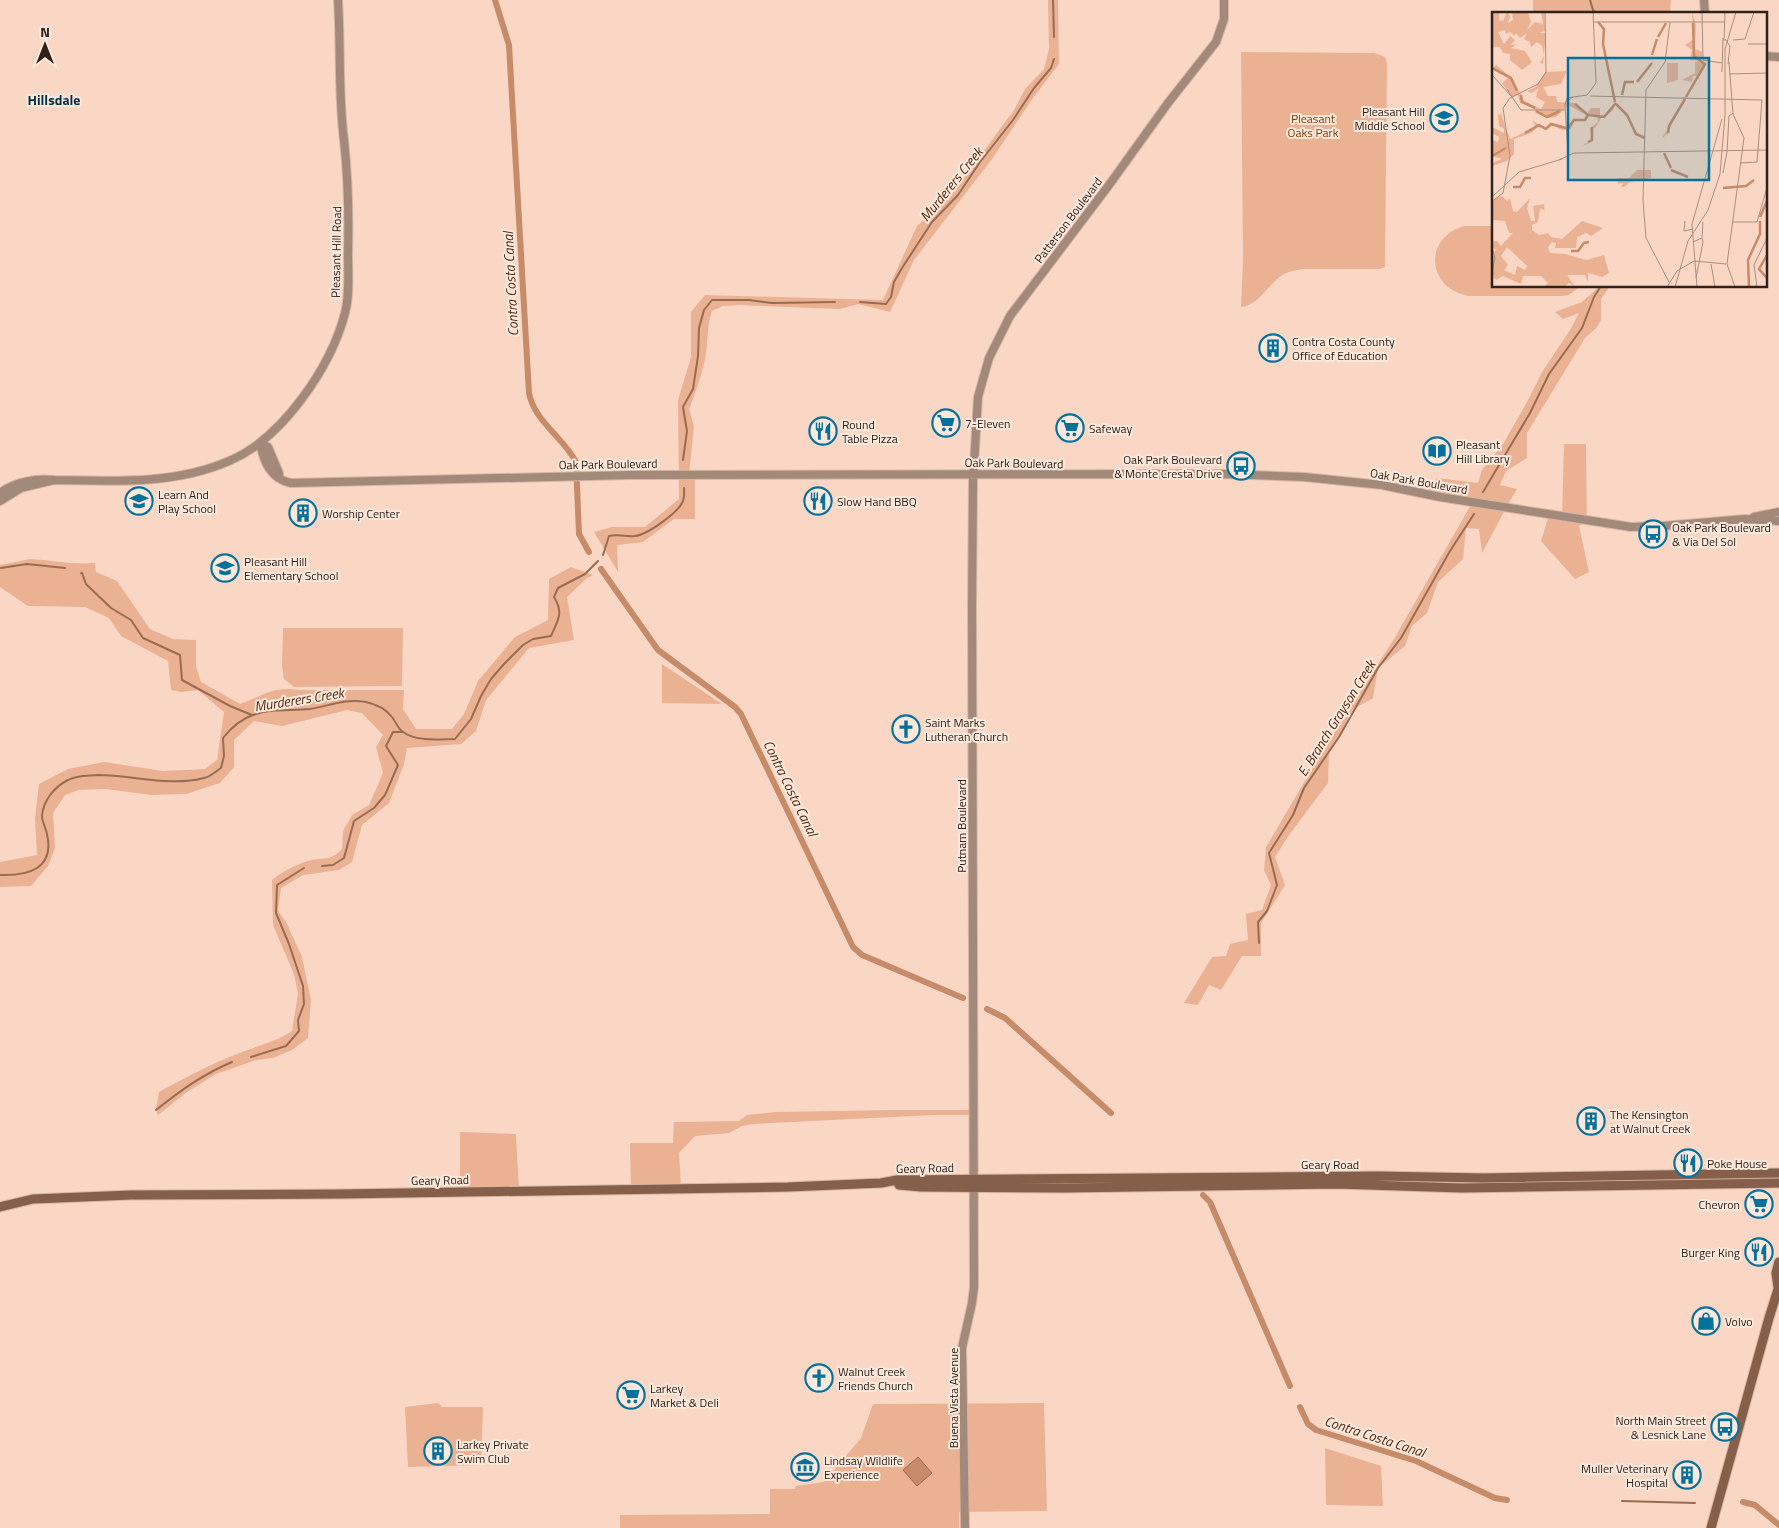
<svg xmlns="http://www.w3.org/2000/svg" width="1779" height="1528" font-family="'Titillium Web',sans-serif">
<style>
.green{fill:#eab293}
.water{fill:#c68b69;stroke:#996c52}
.lines{fill:none;stroke-linecap:round;stroke-linejoin:round}
.stream{stroke:#996c52;stroke-width:2}
.canal{stroke:#c68b69;stroke-width:6}
.tertiary-casing{stroke:#d5b6a6;stroke-width:10}
.secondary-casing{stroke:#d5b6a6;stroke-width:11}
.tertiary{stroke:#a3897a;stroke-width:8}
.secondary{stroke:#855f4a;stroke-width:9}
.labels{text-anchor:middle;dominant-baseline:central;stroke-width:4;stroke-linejoin:round;paint-order:stroke}
.poi-label{font-size:12px;fill:#2f221b;stroke:#fde8dc;text-anchor:start}
.park-label{font-size:12px;fill:#833a00;stroke:#fde8dc}
.street-label{font-size:12px;fill:#2f221b;stroke:#fde8dc}
.neighbourhood-label{font-size:14px;font-weight:bold;fill:#023045;stroke:#fde8dc}
.water-label{font-size:14px;font-style:italic;fill:#512910;stroke:#fde8dc}
.inset-river{fill:none;stroke:#c68b69;stroke-width:2.5}
.inset-road{fill:none;stroke:#a98f80;stroke-width:1}
.view{fill:#04719c;fill-opacity:0.15;stroke:#04719c;stroke-width:2.5}
.inset-edge{fill:none;stroke:#2f221b;stroke-width:2.5}
</style>
<rect width="100%" height="100%" fill="#fad7c4"/>
<path class="green" d="M1048,0H1058L1059,64L1033,98L992,159L914,260L890,312L858,304L840,309L739,305L723,306L712,311C707,325 708,339 706,353C703,372 696,392 689,409L694,426L689,474L695,475V519H674L643,542L617,545L618,572L594,532L612,527H645L679,499L678,400L691,357V312L705,295L883,300L917,226L950,197L1014,110L1025,89L1044,69L1049,49Z
M1533,0H1671L1670,14H1533Z
M1241,52L1374,53L1385,57L1387,64L1385,267L1380,269H1303C1297,270 1290,271 1284,274C1268,283 1260,305 1241,307L1243,260Z
M1465,226H1493V286H1581L1569,295L1562,296H1469C1424,288 1425,235 1465,226Z
M1600,286H1610L1601,299V320L1597,327L1585,338L1527,433V458L1506,471L1500,485L1517,489C1504,510 1494,532 1482,553L1479,529L1466,528L1463,559L1438,582L1427,613L1412,626L1405,646L1378,668L1373,698L1352,710L1339,737L1329,751L1328,783L1289,835L1275,857L1285,885L1261,923V956H1242L1221,990L1209,985L1198,1005L1184,1003L1212,957L1226,956L1230,944L1248,940L1246,914L1262,910L1271,885L1264,870L1266,847L1319,757L1394,639L1472,503L1424,494L1437,478L1478,483L1482,470L1503,444L1526,404L1542,372L1570,330L1579,313L1563,319L1555,312L1582,302Z
M1564,444H1586L1587,521L1579,526L1589,572L1575,579L1541,541L1549,515L1562,517Z
M30,559C52,560 72,565 95,563L96,572L117,581L150,629L173,639L196,640V666L201,682L240,704C265,695 272,686 300,690H404L403,709L416,729H452L464,714L478,681L515,637L548,620L549,579L571,567L593,575L587,578L567,597L574,640L529,648L486,700L476,731L461,744L407,748L404,764L389,803L362,825L352,862L339,870L303,875L281,888L278,910L287,924L302,957L311,1000L308,1038L292,1050L273,1058L256,1060L216,1074L187,1092L158,1115L156,1110L159,1092C186,1077 213,1063 242,1052C259,1045 276,1042 292,1031L298,994L294,974L273,925L272,880C284,871 294,865 308,861C325,856 328,863 342,849L343,831L352,815L369,805L383,773L376,747L383,735L362,713L347,710L282,726L254,721L234,740V767L220,783L186,794L151,795L106,789L79,790L65,795L53,813L55,848L48,866L31,886L0,887V862L37,855L35,818L39,784L68,769L104,762L163,771L205,769L217,760L224,712L198,690L181,692L171,690L168,661L121,636L109,618L85,607L28,606L0,587V565Z
M283,628H403L402,686L294,687L284,679L282,667Z
M662,664L722,704L662,703Z
M894,1110H973V1115H934L754,1124L742,1126L729,1133L695,1136L679,1153L681,1188L631,1189L630,1143H673L674,1122L739,1121L747,1115L776,1112Z
M460,1132L516,1134L519,1191L460,1192Z
M438,1403L442,1407H483L481,1465L408,1467L405,1407Z
M1044,1403L1047,1511L959,1512V1528H620V1515L770,1514V1489H795L796,1486L824,1482L861,1438L873,1404Z
M1325,1448L1381,1466L1383,1506L1326,1505Z"/>
<path class="water" d="M918,1457L932,1473L917,1486L903,1470Z"/>
<g class="lines">
<path class="stream" d="M1053,0L1054,37
M1590,0L1593,10L1597,14
M860,302L886,304L891,297L894,282L902,268L932,222L958,195L980,162L1013,120L1034,88L1051,68L1054,59
M683,460L687,431L683,407L693,389L698,356L699,328L704,310L712,300H749L772,303L835,302
M1483,492L1530,413L1549,374L1582,328L1594,297L1601,286
M603,555L609,536C620,534 626,537 635,536C647,535 677,513 682,503C685,499 684,493 684,488
M1,568L27,564L65,568
M81,573H82L86,584L111,608L131,620L143,638L180,655L182,680L230,706L252,715
M322,866L333,865L344,858L354,821L374,808L385,795L398,765L386,746L393,732H402
M0,875C28,876 55,869 47,834C46,828 42,822 42,816C43,801 54,787 68,780C77,775 87,776 98,775C133,775 170,787 204,778C210,777 216,771 221,768L224,756L223,738C231,728 241,719 253,715C271,708 291,711 310,709C329,706 346,698 366,702C375,704 386,709 392,717C396,722 398,729 403,732C416,742 440,739 455,739L471,719L481,696L491,679L504,664L523,645L533,639L551,636C558,620 564,613 554,597L558,588L585,574L598,561
M1259,943L1258,922L1267,911L1277,885L1269,853L1293,815L1304,788L1339,737L1378,668L1401,638L1450,551L1474,514
M251,1057L286,1046L299,1031L298,1020L304,1004L303,986L289,944L276,913L277,885L304,868
M156,1110C180,1091 203,1074 232,1062
M1622,1501L1695,1503"/>
<path class="canal" d="M495,0L509,45L529,393C534,421 564,438 576,462L579,534L589,552
M601,569L658,650L735,707L741,714L853,947L862,955L963,998
M987,1009L1005,1018L1111,1113
M1203,1195L1210,1202L1290,1386
M1300,1407L1308,1424L1316,1430L1416,1461L1495,1498L1507,1500
M1743,1502L1755,1505L1779,1525"/>
<g class="tertiary-casing">
<path id="tertiary" d="M1704,0L1705,14
M1765,56L1779,57
M260,443C264,463 271,479 291,483L631,475L1223,474L1304,477L1382,485L1440,497L1631,527L1663,526L1745,519L1779,521
M260,443L268,447L279,473V478
M54,480C113,481 174,485 229,461C282,439 331,367 345,313C350,294 348,273 348,253C349,215 348,177 344,140C338,94 341,46 338,0
M0,493C15,482 36,478 54,480L21,488L0,501
M1754,517L1779,512
M965,1528L962,1348L972,1303L974,1287L972,607L973,482L978,397L989,358L1010,316L1109,185L1168,103L1216,42L1224,19V0"/>
</g>
<g class="secondary-casing">
<path id="secondary" d="M899,1185L922,1187L1065,1188L1336,1184L1462,1188L1779,1183
M0,1207L33,1199L131,1195L342,1194L788,1187L881,1183L897,1180L1378,1176L1483,1178L1779,1173
M1778,1287L1776,1273L1779,1262
M1711,1528L1769,1318L1779,1286"/>
</g>
<use href="#tertiary" class="tertiary"/>
<use href="#secondary" class="secondary"/>
</g>
<defs>
<g id="school-ring" transform="scale(1.4375)"><circle r="9.5" fill="#fde8dc" stroke="#04719c" stroke-width="1.5"/><path d="M0-5L7-2L0 1L-7-2ZM-4 1L0 2.5L4 1V4Q0 6-4 4Z" fill="#04719c"/></g>
<g id="building-ring" transform="scale(1.4375)"><circle r="9.5" fill="#fde8dc" stroke="#04719c" stroke-width="1.5"/><path d="M-4-6H4V6H1V3H-1V6H-4ZM-2.5-4.3h1.7v1.8h-1.7ZM.8-4.3h1.7v1.8H.8ZM-2.5-1h1.7V.8h-1.7ZM.8-1h1.7V.8H.8Z" fill="#04719c"/></g>
<g id="supermarket-ring" transform="scale(1.4375)"><circle r="9.5" fill="#fde8dc" stroke="#04719c" stroke-width="1.5"/><path d="M-6-5.5h2.5l.6 2H6L4.5 2H-2.5L-4.4-4H-6ZM-1.5 3.2a1.3 1.3 0 1 0 .1 0ZM3 3.2a1.3 1.3 0 1 0 .1 0Z" fill="#04719c"/></g>
<g id="restaurant-ring" transform="scale(1.4375)"><circle r="9.5" fill="#fde8dc" stroke="#04719c" stroke-width="1.5"/><path d="M-5-6h1v4h1v-4h1v4h1v-4h1v5L-1.5 .5V6h-2V.5L-5-1ZM5-6V6H3V1.5H1.5Q1.5-4 5-6Z" fill="#04719c"/></g>
<g id="library-ring" transform="scale(1.4375)"><circle r="9.5" fill="#fde8dc" stroke="#04719c" stroke-width="1.5"/><path d="M-6-4Q-3-5.5-.7-3.5V5Q-3 3-6 4ZM6-4Q3-5.5 .7-3.5V5Q3 3 6 4Z" fill="#04719c"/></g>
<g id="bus-ring" transform="scale(1.4375)"><circle r="9.5" fill="#fde8dc" stroke="#04719c" stroke-width="1.5"/><path d="M-5-6H5V4H4V6H2V4H-2V6H-4V4H-5ZM-3.5-4V0h7V-4ZM-3.5 1.2v1.5H-2V1.2ZM2 1.2v1.5H3.5V1.2Z" fill="#04719c"/></g>
<g id="church-ring" transform="scale(1.4375)"><circle r="9.5" fill="#fde8dc" stroke="#04719c" stroke-width="1.5"/><path d="M-1.2-6h2.4v3.5h3.3v2.4h-3.3V6h-2.4V-.1h-3.3v-2.4h3.3Z" fill="#04719c"/></g>
<g id="shop-ring" transform="scale(1.4375)"><circle r="9.5" fill="#fde8dc" stroke="#04719c" stroke-width="1.5"/><path d="M-5-2.5h2.3a2.7 3.5 0 0 1 5.4 0H5L5.5 6h-11ZM-1.5-2.5h3a1.5 2.3 0 0 0-3 0Z" fill="#04719c"/></g>
<g id="museum-ring" transform="scale(1.4375)"><circle r="9.5" fill="#fde8dc" stroke="#04719c" stroke-width="1.5"/><path d="M0-6L6-3V-2H-6V-3ZM-5-1h2V3h-2ZM-1-1h2V3h-2ZM3-1h2V3H3ZM-6 4H6V6H-6Z" fill="#04719c"/></g>
</defs>
<g fill-rule="evenodd">
<use href="#school-ring" x="1444" y="118"/>
<use href="#building-ring" x="1273" y="348"/>
<use href="#supermarket-ring" x="946" y="423"/>
<use href="#supermarket-ring" x="1070" y="428"/>
<use href="#restaurant-ring" x="823" y="431"/>
<use href="#library-ring" x="1437" y="451"/>
<use href="#bus-ring" x="1241" y="466"/>
<use href="#school-ring" x="139" y="501"/>
<use href="#restaurant-ring" x="818" y="501"/>
<use href="#building-ring" x="303" y="513"/>
<use href="#bus-ring" x="1653" y="534"/>
<use href="#school-ring" x="225" y="568"/>
<use href="#church-ring" x="906" y="729"/>
<use href="#building-ring" x="1591" y="1121"/>
<use href="#restaurant-ring" x="1688" y="1163"/>
<use href="#supermarket-ring" x="1759" y="1204"/>
<use href="#restaurant-ring" x="1759" y="1252"/>
<use href="#shop-ring" x="1706" y="1321"/>
<use href="#church-ring" x="819" y="1378"/>
<use href="#supermarket-ring" x="631" y="1395"/>
<use href="#bus-ring" x="1725" y="1427"/>
<use href="#building-ring" x="438" y="1451"/>
<use href="#museum-ring" x="805" y="1467"/>
<use href="#building-ring" x="1687" y="1475"/>
</g>
<g class="labels">
<g class="poi-label">
<text x="1425" y="111" text-anchor="end">Pleasant Hill<tspan x="1425" dy="14">Middle School</tspan></text>
<text x="1292" y="341">Contra Costa County<tspan x="1292" dy="14">Office of Education</tspan></text>
<text x="965" y="423">7-Eleven</text>
<text x="842" y="424">Round<tspan x="842" dy="14">Table Pizza</tspan></text>
<text x="1089" y="428">Safeway</text>
<text x="1456" y="444">Pleasant<tspan x="1456" dy="14">Hill Library</tspan></text>
<text x="1222" y="459" text-anchor="end">Oak Park Boulevard<tspan x="1222" dy="14">&amp; Monte Cresta Drive</tspan></text>
<text x="158" y="494">Learn And<tspan x="158" dy="14">Play School</tspan></text>
<text x="837" y="501">Slow Hand BBQ</text>
<text x="322" y="513">Worship Center</text>
<text x="1672" y="527">Oak Park Boulevard<tspan x="1672" dy="14">&amp; Via Del Sol</tspan></text>
<text x="244" y="561">Pleasant Hill<tspan x="244" dy="14">Elementary School</tspan></text>
<text x="925" y="722">Saint Marks<tspan x="925" dy="14">Lutheran Church</tspan></text>
<text x="1610" y="1114">The Kensington<tspan x="1610" dy="14">at Walnut Creek</tspan></text>
<text x="1707" y="1163">Poke House</text>
<text x="1740" y="1204" text-anchor="end">Chevron</text>
<text x="1740" y="1252" text-anchor="end">Burger King</text>
<text x="1725" y="1321">Volvo</text>
<text x="838" y="1371">Walnut Creek<tspan x="838" dy="14">Friends Church</tspan></text>
<text x="650" y="1388">Larkey<tspan x="650" dy="14">Market &amp; Deli</tspan></text>
<text x="1706" y="1420" text-anchor="end">North Main Street<tspan x="1706" dy="14">&amp; Lesnick Lane</tspan></text>
<text x="457" y="1444">Larkey Private<tspan x="457" dy="14">Swim Club</tspan></text>
<text x="824" y="1460">Lindsay Wildlife<tspan x="824" dy="14">Experience</tspan></text>
<text x="1668" y="1468" text-anchor="end">Muller Veterinary<tspan x="1668" dy="14">Hospital</tspan></text>
</g>
<g class="park-label">
<text x="1313" y="118">Pleasant<tspan x="1313" dy="14">Oaks Park</tspan></text>
</g>
<g class="street-label">
<text transform="translate(1068 220) rotate(-53)">Patterson Boulevard</text>
<text transform="translate(336 252) rotate(-89)">Pleasant Hill Road</text>
<text transform="translate(1014 463) rotate(1)">Oak Park Boulevard</text>
<text transform="translate(608 464) rotate(-1)">Oak Park Boulevard</text>
<text transform="translate(1419 481) rotate(10)">Oak Park Boulevard</text>
<text transform="translate(961 826) rotate(-90)">Putnam Boulevard</text>
<text x="1330" y="1164">Geary Road</text>
<text transform="translate(925 1168) rotate(-1)">Geary Road</text>
<text transform="translate(440 1180) rotate(-1)">Geary Road</text>
<text transform="translate(953 1398) rotate(-90)">Buena Vista Avenue</text>
</g>
<g class="neighbourhood-label">
<text x="54" y="99">Hillsdale</text>
</g>
<g class="water-label">
<text transform="translate(951 184) rotate(-51)">Murderers Creek</text>
<text transform="translate(510 284) rotate(-93)">Contra Costa Canal</text>
<text transform="translate(299 699) rotate(-9)">Murderers Creek</text>
<text transform="translate(1336 718) rotate(-58)">E. Branch Grayson Creek</text>
<text transform="translate(791 788) rotate(64)">Contra Costa Canal</text>
<text transform="translate(1375 1436) rotate(18)">Contra Costa Canal</text>
</g>
</g>
<g transform="translate(1492 12)">
<rect width="275" height="275" fill="#fad7c4"/>
<path d="M0,0H7V8L11,9L15,0L18,4L16,11L21,8L20,0H36L39,10L35,18L43,10L51,12L49,0H52L53,19L47,21H54L51,52L48,51L52,43L50,34L45,30L39,35L38,30L32,27L35,21L28,26L24,21L23,24L18,20L14,22L13,18L6,20L12,32L18,24L23,28L19,33L25,32L19,36L33,39L40,50L30,58L18,48V42L11,41L8,35H0ZM200,0L204,13L203,37L211,40L209,48L214,53L182,106L176,122L170,126L193,87L189,86L193,85L205,64H201L200,70L190,68L203,61V50L208,49L198,48L200,38L193,33L202,27ZM175,51H186V68L175,71ZM4,53L21,67L32,89L49,97L53,90L44,85L46,77L39,81L35,79L42,76L54,60L75,59L69,72L51,75L56,84H64L65,90L84,91L95,102L99,96H108V103L112,104L122,91V97L113,105L109,106L104,115L99,117L101,129L89,135L99,128L98,116L106,110L105,103L96,104L91,109H82L79,117L70,118L60,113L54,118L46,115L39,121L22,127V142L15,149L0,154V151L10,147L0,144V128L6,130L7,125L0,121V115L12,121V117L7,114L6,103L9,102L18,127L44,115L40,108L52,116L59,111L70,116L79,114L82,107H93L94,103L76,93L64,105L56,106L44,101L41,95L28,91L26,83L20,85L10,71L16,66L0,57ZM145,158H159V166L138,170L132,175H129L131,171L126,172L125,166H137ZM10,184L15,189L18,186L21,199L25,200L38,186L35,196L39,209H43L41,194L52,192L53,206L52,198L48,196L46,210L40,213V218L47,223L56,221L59,225L70,227L90,209L111,216L99,224L94,221L85,225L84,236H63L64,231L60,230L56,235L58,241L73,242L94,248L112,243L117,261L110,265L96,261V270L93,263H75L83,275L77,271L72,275H52L56,271L49,264H31L29,272L11,264L4,268L0,264V240L5,238L0,236V229H5L9,234L21,221H17L13,209L0,208V188ZM15,235L35,254L33,258L25,254L23,263L12,258L16,253L9,244Z" fill="#eab293" fill-rule="evenodd"/>
<path class="inset-river" d="M106,10L112,17L111,32L123,90M166,25L174,11M160,43L165,27M0,56L19,66L25,79M145,70L160,51M29,83L30,90L43,96M130,83L133,70H142M194,85L213,52L202,44L201,11M83,92L96,103M124,92L135,103L144,122L153,126M44,99L55,105L68,99M76,116L82,108H93L96,103L112,105L124,91M33,121L47,113L54,117L59,112L74,116M176,121L177,114L193,87M96,130L100,128V115M172,141L179,156M0,144L14,136M179,158L196,165M21,175H28L33,166H39M231,176L254,174L262,168M268,205L275,189M79,239H86L92,231L97,230M275,243L267,257L275,266M257,275L256,248L268,222V209"/>
<path class="inset-road" d="M210,0L211,48L230,51M102,10H233M233,27L238,34L236,52M241,28L253,27L262,0M232,29L233,0M256,32H275M237,50L241,102L252,126L235,252L243,275M230,60L231,26M237,62L275,61M0,63L20,85L15,77M98,84L270,88M20,85L29,98H73M81,85L95,83L104,71L101,0M74,90L81,85L75,86L74,89L73,93L76,142M235,140L237,104L241,101M67,148L82,141L275,138M249,151L265,150L270,88M231,161L235,140M0,185L27,160L70,147M2,188L11,181L18,144L11,96L18,86L46,72L54,60L53,0M193,209L192,219L201,217M241,210H265L275,176M210,226L211,210M201,230L210,226L211,230L204,266M0,236L3,246L0,261M219,252L223,275M177,270L154,226L151,188L154,78L173,50L178,10M175,275L185,259L202,249L234,252M183,275L196,229L216,198L228,162L233,103V37L244,0M205,275L200,212L230,107M265,275L262,253L275,226"/>
<path class="view" d="M76,46H217V168H76Z"/>
<rect width="275" height="275" class="inset-edge"/>
</g>
<g transform="translate(45 45)" stroke="#fde8dc" stroke-width="4" paint-order="stroke">
<path d="M0-4L9 19L0 12L-9 19Z" fill="#2f221b"/>
<text y="-8" font-size="14" font-weight="bold" text-anchor="middle" fill="#2f221b">N</text>
</g>
</svg>
